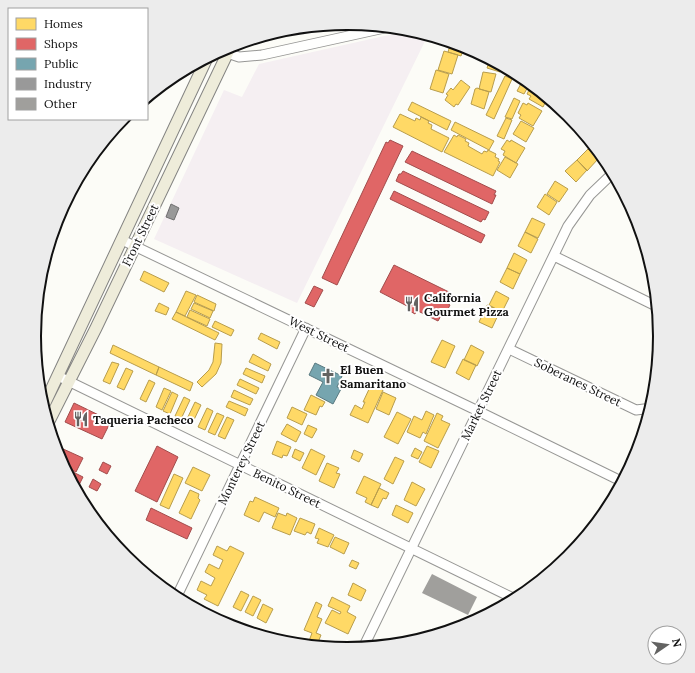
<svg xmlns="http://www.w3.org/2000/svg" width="695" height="673" font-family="Lora,serif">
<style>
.industrial{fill:#f5eff2}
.homes{fill:#ffd966;stroke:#b89d4c}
.shops{fill:#e06666;stroke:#a24c4c}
.public{fill:#76a5af;stroke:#587980}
.industry{fill:#999;stroke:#707070}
.building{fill:#a09f9c}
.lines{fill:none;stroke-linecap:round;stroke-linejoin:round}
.minor-casing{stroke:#979795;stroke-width:11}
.major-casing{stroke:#848482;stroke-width:13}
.minor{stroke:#fffffe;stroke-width:9}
.major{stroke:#eeecda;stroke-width:11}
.rail-casing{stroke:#d9c8c5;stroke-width:4}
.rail{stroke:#fff;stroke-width:2.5;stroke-dasharray:8;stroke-linecap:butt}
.labels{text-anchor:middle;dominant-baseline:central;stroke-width:4;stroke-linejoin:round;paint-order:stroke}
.street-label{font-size:12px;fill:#111;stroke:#fff}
.poi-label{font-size:12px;font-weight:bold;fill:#111;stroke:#fff;text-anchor:start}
.rim{fill:none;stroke:#111;stroke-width:2}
</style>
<rect width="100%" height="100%" fill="#fcfcf7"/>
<path class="industrial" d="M411,30L428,35L297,303L154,239L224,90L242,97L259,64Z"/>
<path class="homes" d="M451,42L465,46L461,56L448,52Z
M444,51L458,55L452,74L438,70Z
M490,59L503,66L500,72L487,68Z
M509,69L515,72L513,76L507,73Z
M436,70L449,74L443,93L430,89Z
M483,72L496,74L491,92L479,89Z
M505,76L512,79L494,119L486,115Z
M524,78L530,83L524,94L517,91Z
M461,80L470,87L458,105L456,104L454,107L445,100L448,95L446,94L451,88L453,90Z
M532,84L548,97L543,107L529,99L531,96L527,94Z
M477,88L489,92L484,109L471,104L475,89Z
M514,98L520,101L512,119L505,117Z
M412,102L451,121L447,130L408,110Z
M523,103L527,105L528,103L542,111L533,126L519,118L521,115L518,113Z
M400,114L415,121L416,118L420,120L421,117L429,121L428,123L432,125L431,129L449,138L442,152L393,127Z
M506,118L512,120L504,139L497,136Z
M521,121L534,128L526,142L513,134Z
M455,122L494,141L489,150L451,130Z
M454,135L457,137L458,135L466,139L465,141L469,143L468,146L482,154L484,151L487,152L488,150L496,154L495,157L499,159L498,161L500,162L493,176L444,152Z
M507,140L510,142L511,140L525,148L516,163L503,155L505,151L501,149Z
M588,149L598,159L587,171L577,160Z
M505,157L518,164L510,178L497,170Z
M577,160L587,170L576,182L565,171Z
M555,181L568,189L559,202L547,194Z
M545,194L557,202L549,215L537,207Z
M532,218L545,224L538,238L525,232Z
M525,232L538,239L531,253L518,246Z
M514,253L527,260L520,274L507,268Z
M507,268L520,274L513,289L500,282Z
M144,271L169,283L164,292L140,280Z
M186,291L196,295L185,316L176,312Z
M496,291L509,298L502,312L489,305Z
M197,295L216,304L214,311L194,302Z
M159,303L169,308L166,315L155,311Z
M194,303L213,311L210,318L191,309Z
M487,305L500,311L492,328L479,322Z
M190,310L210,319L207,326L187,317Z
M176,312L219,333L215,340L172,319Z
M215,321L234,330L231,336L212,327Z
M261,333L280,342L277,349L258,339Z
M442,340L455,346L445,368L431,362Z
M215,343L222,344L221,363L216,374L202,387L197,382L209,370L213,362Z
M113,345L159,367L156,375L110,353Z
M471,345L484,352L477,366L464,360Z
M253,354L271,364L268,371L249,362Z
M463,359L476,365L469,380L456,373Z
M112,362L119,364L110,384L103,381Z
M159,367L193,383L190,391L156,375Z
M126,368L133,371L124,390L117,387Z
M246,368L265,376L262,383L243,374Z
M240,379L259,388L256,394L237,385Z
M149,380L155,383L146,402L140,399Z
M371,385L383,390L368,423L350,415L355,405L362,409L365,402H363Z
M164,388L171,391L162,410L156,407Z
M234,390L253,399L250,405L231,397Z
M172,392L178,395L170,414L163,411Z
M383,392L396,398L389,415L376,409Z
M311,395L325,402L322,407L320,406L316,415L304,410Z
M184,397L190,400L181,419L175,416Z
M229,401L248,409L245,416L226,407Z
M195,402L201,405L192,424L186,421Z
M292,407L307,414L302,425L287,418Z
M207,408L213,411L205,430L198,427Z
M426,411L434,415L426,434L423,432L420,438L407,432L414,416L422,420Z
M397,412L411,419L398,444L384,437Z
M217,413L224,416L215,435L208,432Z
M437,413L443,416L441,420L450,424L438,448L424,441Z
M227,417L234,420L225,439L218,436Z
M287,424L301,432L296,442L281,434Z
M308,425L317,429L312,438L304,434Z
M277,441L291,447L287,456L283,455L282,458L272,454Z
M427,446L439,451L431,468L419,462Z
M415,448L422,452L418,459L411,456Z
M295,449L304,453L300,461L292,457Z
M311,449L325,456L316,475L302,468Z
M354,450L363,454L359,462L351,458Z
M395,457L404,461L393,484L384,479Z
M327,463L339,468L336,473L340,474L334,488L319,481Z
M193,467L210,475L202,491L185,483Z
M174,474L183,478L169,509L160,505Z
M364,476L381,484L371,505L365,502L367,498L356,493Z
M412,482L425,489L416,506L404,500Z
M379,488L389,493L386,499L383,498L378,508L371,505Z
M190,490L199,494L198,498L200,500L191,519L179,513Z
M255,497L279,508L275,517L264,512L259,522L244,515L250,501L253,502Z
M396,505L413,513L408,523L392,515Z
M278,513L286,516L287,513L297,518L290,535L272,528Z
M300,518L315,524L311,534L307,532L305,535L294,531Z
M319,528L334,535L328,547L317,543L319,539L315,538Z
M335,537L349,543L344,554L330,547Z
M217,546L227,551L230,546L244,553L218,606L204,599L207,595L197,590L201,581L211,586L215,578L205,572L209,564L219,569L223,560L213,555Z
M352,560L359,563L356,569L349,566Z
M353,583L366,590L361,601L348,595Z
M241,591L249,595L241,611L233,607Z
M253,596L261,600L253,616L245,612Z
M332,597L350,606L347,612L356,617L348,634L325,623L332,610L340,614L341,612L328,606Z
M316,602L322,605L317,617L322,619L316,633L321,635L317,645L309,641L312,633L304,630Z
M263,604L273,609L266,623L257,618Z
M322,642L330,645L328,648L319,647Z
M334,643L343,647L342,650L331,648Z"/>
<path class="shops" d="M390,140L403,146L337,285L322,278L386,142L388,143Z
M412,151L496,191L494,195H496L492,204L405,162Z
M403,171L489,212L485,220L483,219L481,222L396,181L399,174H401Z
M394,191L485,235L481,243L390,199Z
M394,265L451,293L447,303L450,305L445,315L442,314L438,321L416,310L415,314L408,310L409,307L380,292Z
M314,286L323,290L314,307L305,303Z
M74,403L111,421L102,439L65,422Z
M157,446L178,457L157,502L135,491Z
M61,448L83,458L76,472L62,465L58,456Z
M103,462L111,466L107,474L99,470Z
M73,472L83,477L79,485L69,478Z
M93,479L101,484L97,491L89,487Z
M151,508L192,528L187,539L146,520Z"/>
<path class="public" d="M315,363L342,376L337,387L341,389L333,404L316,395L323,382L309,375Z"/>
<path class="industry" d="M171,204L179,208L174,220L166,217Z"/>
<path class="building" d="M432,574L477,597L468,615L422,593Z
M492,604L500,609L487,616Z"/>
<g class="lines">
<g class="minor-casing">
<path id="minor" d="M221,51L239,57L262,55L389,27
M122,240L478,411L623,482
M554,256L658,307
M509,349L636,410L652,408
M58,376L517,600
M176,598L306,328
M363,648L568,226L590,195L614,172"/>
</g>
<g class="major-casing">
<path id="major" d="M43,407L207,58
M48,423L96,328L231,46"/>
</g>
<use href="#minor" class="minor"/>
<use href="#major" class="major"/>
<g class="rail-casing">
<path id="rail" d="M50,242L91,158"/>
</g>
<use href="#rail" class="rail"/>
</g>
<defs>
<g id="restaurant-bare" transform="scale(1.2)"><path d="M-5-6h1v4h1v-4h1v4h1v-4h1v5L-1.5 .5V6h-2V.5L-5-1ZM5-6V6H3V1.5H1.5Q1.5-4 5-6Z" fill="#636362" stroke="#fff" stroke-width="2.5" paint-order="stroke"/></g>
<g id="church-bare" transform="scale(1.2)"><path d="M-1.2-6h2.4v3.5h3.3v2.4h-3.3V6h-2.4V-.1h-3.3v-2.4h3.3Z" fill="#636362" stroke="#fff" stroke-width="2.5" paint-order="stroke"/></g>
</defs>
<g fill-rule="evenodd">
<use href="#restaurant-bare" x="412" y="304"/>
<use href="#church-bare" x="328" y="376"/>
<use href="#restaurant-bare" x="81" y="419"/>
</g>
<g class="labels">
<g class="street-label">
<text transform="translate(140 235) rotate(-64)">Front Street</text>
<text transform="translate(319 334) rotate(26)">West Street</text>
<text transform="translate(578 382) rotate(26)">Soberanes Street</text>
<text transform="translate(481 405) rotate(-64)">Market Street</text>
<text transform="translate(241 463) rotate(-64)">Monterey Street</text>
<text transform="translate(287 488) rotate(26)">Benito Street</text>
</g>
<g class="poi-label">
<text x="424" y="297">California<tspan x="424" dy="14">Gourmet Pizza</tspan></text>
<text x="340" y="369">El Buen<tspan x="340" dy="14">Samaritano</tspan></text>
<text x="93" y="419">Taqueria Pacheco</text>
</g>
</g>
<path d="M0 0H695V673H0ZM41 336a306 306 0 1 1 612 0a306 306 0 1 1-612 0Z" fill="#ececec" fill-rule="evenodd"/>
<path class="rim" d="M41 336a306 306 0 1 1 612 0a306 306 0 1 1-612 0Z"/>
<rect x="8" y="8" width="140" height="112" fill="#ffffff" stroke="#a0a0a0"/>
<rect x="16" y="18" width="20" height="12" fill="#ffd966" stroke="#a0a0a0"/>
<text x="44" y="28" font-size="12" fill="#111111">Homes</text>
<rect x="16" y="38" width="20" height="12" fill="#e06666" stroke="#a0a0a0"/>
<text x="44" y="48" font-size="12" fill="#111111">Shops</text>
<rect x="16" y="58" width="20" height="12" fill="#76a5af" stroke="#a0a0a0"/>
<text x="44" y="68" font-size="12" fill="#111111">Public</text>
<rect x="16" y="78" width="20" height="12" fill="#999999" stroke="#a0a0a0"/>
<text x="44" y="88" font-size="12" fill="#111111">Industry</text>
<rect x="16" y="98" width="20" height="12" fill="#a09f9c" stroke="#a0a0a0"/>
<text x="44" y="108" font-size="12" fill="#111111">Other</text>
<g transform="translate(667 645) rotate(77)"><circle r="19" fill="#ffffff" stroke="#a0a0a0"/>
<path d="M0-3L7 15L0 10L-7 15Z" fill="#636362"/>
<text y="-6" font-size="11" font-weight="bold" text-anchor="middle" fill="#111111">N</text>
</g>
</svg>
